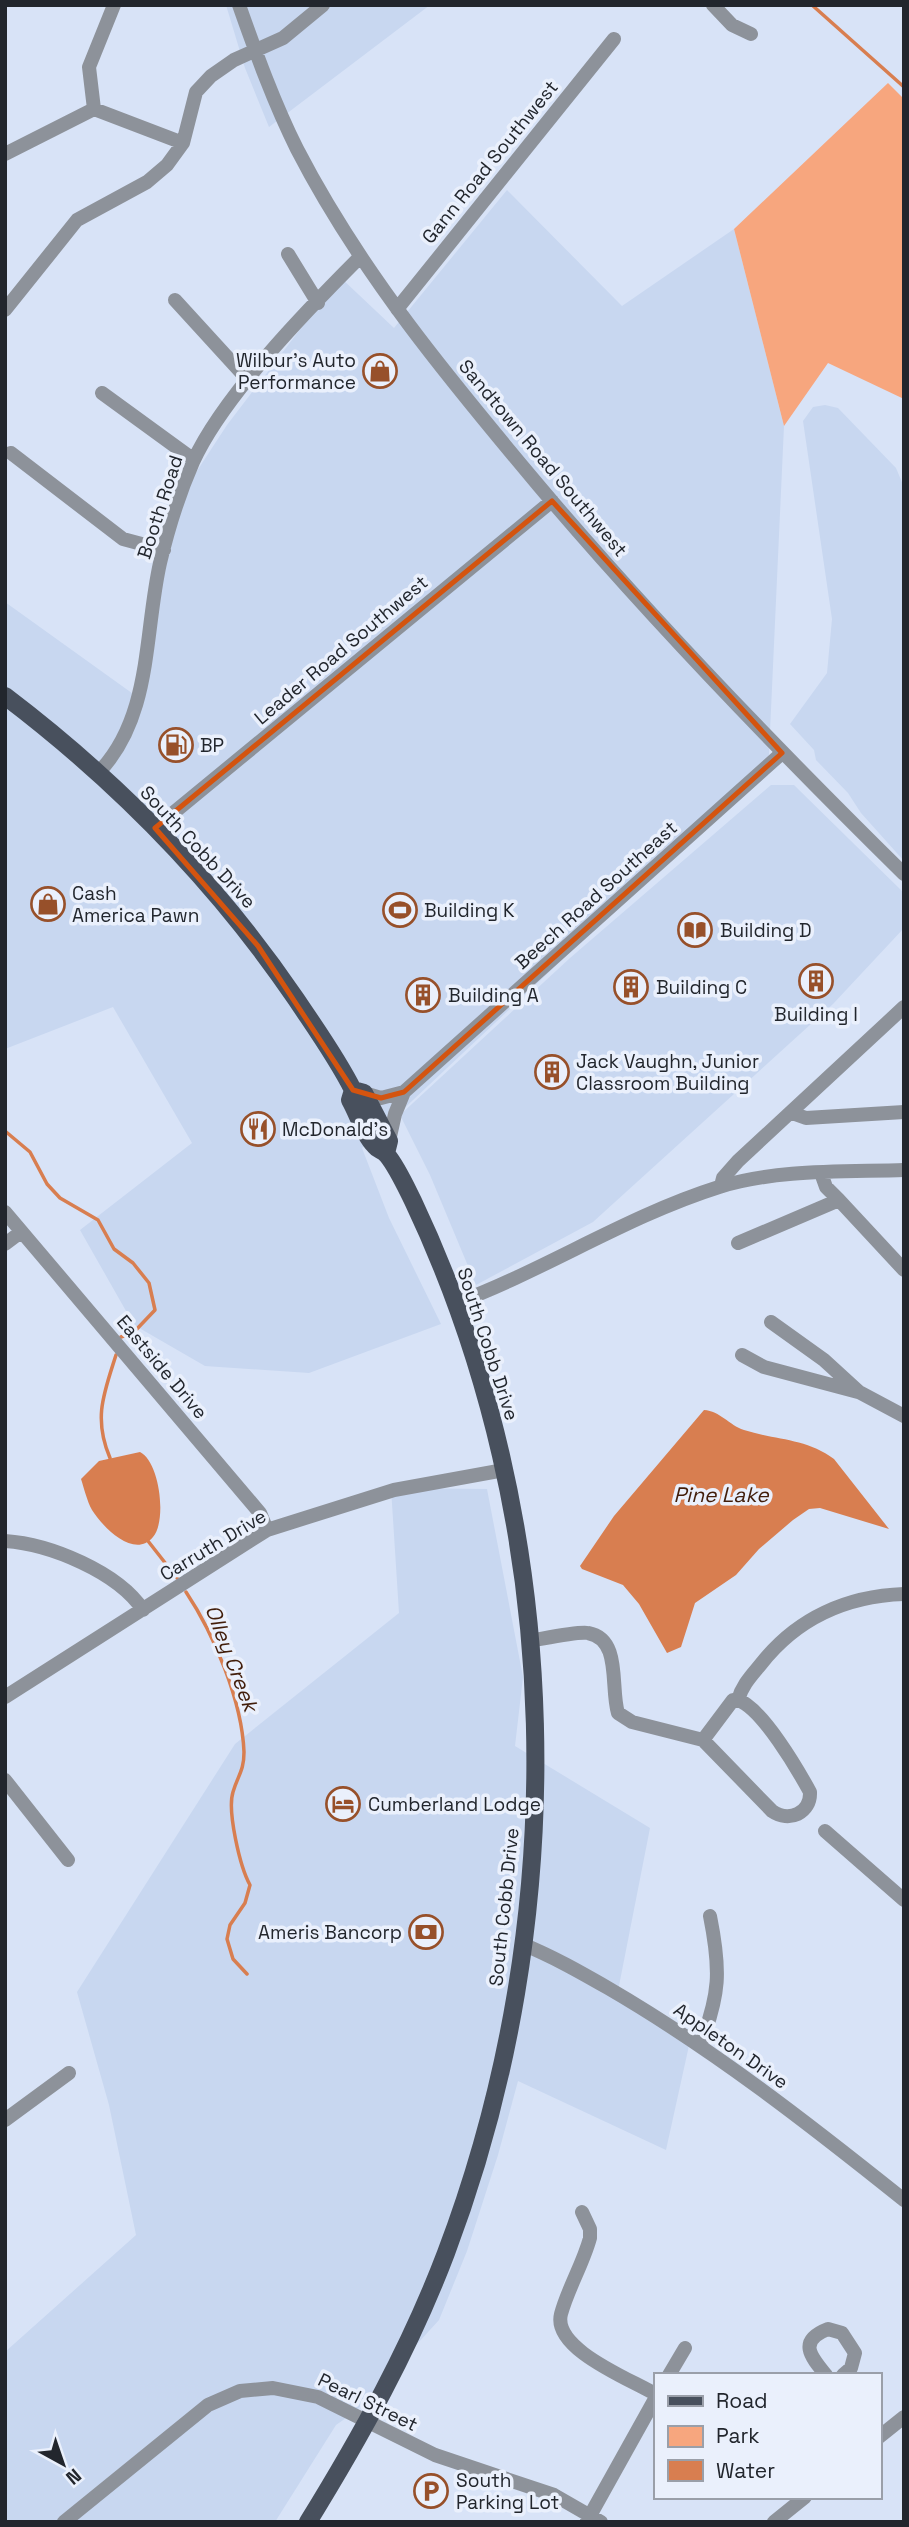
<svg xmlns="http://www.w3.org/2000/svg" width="909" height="2527" font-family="'Space Grotesk',sans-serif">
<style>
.built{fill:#c8d7f0}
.green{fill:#f7a67e}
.water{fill:#d87e50}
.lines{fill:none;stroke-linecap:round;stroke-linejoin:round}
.stream{stroke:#d87e50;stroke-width:3.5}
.minor{stroke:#8d929a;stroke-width:14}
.major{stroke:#48505d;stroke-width:18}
.marked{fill:none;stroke:#d4540f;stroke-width:5;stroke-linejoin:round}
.labels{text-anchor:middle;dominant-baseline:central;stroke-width:7;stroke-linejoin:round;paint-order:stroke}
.street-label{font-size:19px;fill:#22262d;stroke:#eaf0fc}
.poi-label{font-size:19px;fill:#22262d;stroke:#eaf0fc;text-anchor:start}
.water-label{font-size:21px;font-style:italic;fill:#421e0b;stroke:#eaf0fc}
</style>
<rect width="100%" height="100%" fill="#d8e3f7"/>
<path class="built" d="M226,5H430L269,127L245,68Z
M507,190L622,306L734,229L784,426L768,775L614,911L362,1148L389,1218L441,1324L309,1373L205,1366L134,1325L80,1230L192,1143L113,1007L5,1049V602L136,696L176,503L227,425L340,277L394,328Z
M825,405L838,408L896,468L904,487V861L861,813L848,793L816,760L814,750L790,724L827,673L832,619L803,421L813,407Z
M771,785H794L904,893V928L833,1004L593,1222L476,1285L430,1175L400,1115L570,958Z
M391,1488L487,1489L523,1677L515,1746L650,1828L617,1996L690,2041L666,2150L518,2081L498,2155L467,2251L439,2320L356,2411L336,2425L275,2522H5V2352L136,2235L109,2105L77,1992L235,1744L399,1613Z"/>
<path class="green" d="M888,83L904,99V399L828,363L784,426L734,229Z"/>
<path class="water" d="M704,1410C720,1411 729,1425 744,1430C775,1440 806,1438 834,1459L889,1529L820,1508L809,1509L793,1520L759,1549L736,1575L695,1603L681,1647L667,1653L639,1604L623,1585L582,1569L580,1566L614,1516Z
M140,1452C160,1462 167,1521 153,1537C134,1560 102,1526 92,1510C87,1501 84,1488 81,1479L99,1461Z"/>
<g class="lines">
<path class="stream" d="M812,5L904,87
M5,1131L30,1152L47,1184L60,1198L98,1220L114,1249L133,1263L149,1283L155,1310L134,1332L121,1337
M110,1458C93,1418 104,1393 116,1355
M148,1541L177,1578
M186,1592C214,1634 242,1701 244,1752C244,1771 238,1775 233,1792C227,1811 240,1867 250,1885L245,1903L230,1925L227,1939L233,1959L247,1974"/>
<path class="minor" d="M239,5C256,53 274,103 297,149C361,273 450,380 539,486C654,622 777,749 904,874
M713,5L732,25L751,34
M94,109L89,67L114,5
M5,154L94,109L183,143
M288,254L318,303
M175,300L249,381
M397,309L614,39
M5,310L77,220L147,182L167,165L183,143L196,92L211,76L234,60L283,38L323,5
M102,393L194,460
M11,453L123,539L164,550
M98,773C152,718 144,634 160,563C168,529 179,494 193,462C223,396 308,309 360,257
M155,828L552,501
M364,1093L381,1098L404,1092
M792,1113L806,1118L904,1112
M389,1141L395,1114L404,1092L782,753
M721,1186L723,1178L738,1161L904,1007
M839,1200L904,1270
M5,1212L260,1513L267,1530
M738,1243L839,1200L826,1187L821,1173
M5,1244L21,1232
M456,1303C545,1270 627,1216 719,1187C777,1169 843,1172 904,1170
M771,1322L824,1360L859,1392L904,1416
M742,1355L764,1367L858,1392
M5,1541C50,1544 118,1572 143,1610
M529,1641C542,1639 578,1631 588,1633C622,1639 610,1688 618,1713L632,1722L703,1740L772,1811C789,1823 811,1813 810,1792C798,1770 762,1708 738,1700
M5,1697L267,1530L394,1490L504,1470
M703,1740L733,1700H738C742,1685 752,1675 761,1664C797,1618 847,1596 904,1594
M5,1780L68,1860
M825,1831L904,1900
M522,1944C552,1956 580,1972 608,1988C713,2049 809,2124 904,2200
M700,2046C720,1994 721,1971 710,1916
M5,2120L69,2073
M582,2212L590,2229V2238C583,2264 568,2288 561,2314C552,2349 630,2379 655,2394
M669,2375L685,2348
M826,2375C811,2357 797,2341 828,2329L842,2333L855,2353L851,2368L843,2375
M879,2437L904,2417
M587,2521L655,2399
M64,2522L208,2405L240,2391L273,2388L318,2397L435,2455L554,2495L601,2522
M774,2522L805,2497"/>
<path class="major" d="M5,696C117,781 217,883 296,999C316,1029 337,1058 353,1090L350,1100C358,1114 364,1135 375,1146C378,1150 384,1151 387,1155C397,1167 406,1187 413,1201C567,1526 573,1918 446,2253C410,2348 361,2436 308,2522
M353,1090L364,1093L389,1141L386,1153"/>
</g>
<path class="marked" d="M552,501L782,753L404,1092L381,1098L353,1090L258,946L155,828Z"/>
<defs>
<g id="shop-ring" transform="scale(1.75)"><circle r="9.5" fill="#eaf0fc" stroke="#97502a" stroke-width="1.5"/><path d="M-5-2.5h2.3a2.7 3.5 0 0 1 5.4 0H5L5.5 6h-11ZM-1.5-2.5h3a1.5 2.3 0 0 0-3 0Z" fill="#97502a"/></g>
<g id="fuel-ring" transform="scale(1.75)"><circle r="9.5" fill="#eaf0fc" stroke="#97502a" stroke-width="1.5"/><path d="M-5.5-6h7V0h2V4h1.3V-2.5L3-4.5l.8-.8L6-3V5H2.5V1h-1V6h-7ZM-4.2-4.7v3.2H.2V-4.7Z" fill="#97502a"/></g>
<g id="stadium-ring" transform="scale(1.75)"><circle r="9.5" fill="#eaf0fc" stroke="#97502a" stroke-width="1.5"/><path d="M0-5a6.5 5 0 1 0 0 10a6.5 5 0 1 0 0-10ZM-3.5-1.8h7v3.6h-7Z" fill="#97502a"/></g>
<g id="library-ring" transform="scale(1.75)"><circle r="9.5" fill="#eaf0fc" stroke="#97502a" stroke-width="1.5"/><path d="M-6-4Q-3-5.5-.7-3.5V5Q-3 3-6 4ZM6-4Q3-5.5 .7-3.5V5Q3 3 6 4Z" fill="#97502a"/></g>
<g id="building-ring" transform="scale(1.75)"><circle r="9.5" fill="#eaf0fc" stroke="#97502a" stroke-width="1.5"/><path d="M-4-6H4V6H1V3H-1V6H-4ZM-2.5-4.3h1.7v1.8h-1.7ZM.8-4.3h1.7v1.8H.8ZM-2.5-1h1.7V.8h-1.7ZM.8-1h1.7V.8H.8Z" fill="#97502a"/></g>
<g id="restaurant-ring" transform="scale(1.75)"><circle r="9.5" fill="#eaf0fc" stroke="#97502a" stroke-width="1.5"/><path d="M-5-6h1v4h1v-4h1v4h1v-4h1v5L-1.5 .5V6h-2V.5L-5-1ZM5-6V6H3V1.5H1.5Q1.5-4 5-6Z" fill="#97502a"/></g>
<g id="hotel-ring" transform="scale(1.75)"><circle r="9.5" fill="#eaf0fc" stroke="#97502a" stroke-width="1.5"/><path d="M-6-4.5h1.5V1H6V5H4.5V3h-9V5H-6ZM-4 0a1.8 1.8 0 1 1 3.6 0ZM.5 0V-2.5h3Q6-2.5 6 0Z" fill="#97502a"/></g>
<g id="bank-ring" transform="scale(1.75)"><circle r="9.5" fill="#eaf0fc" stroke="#97502a" stroke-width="1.5"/><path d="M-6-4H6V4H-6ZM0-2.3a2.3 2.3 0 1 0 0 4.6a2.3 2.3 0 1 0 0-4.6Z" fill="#97502a"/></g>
<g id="parking-ring" transform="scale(1.75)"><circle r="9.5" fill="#eaf0fc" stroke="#97502a" stroke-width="1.5"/><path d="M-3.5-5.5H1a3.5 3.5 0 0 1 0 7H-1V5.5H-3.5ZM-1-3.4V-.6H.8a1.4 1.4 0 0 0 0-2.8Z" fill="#97502a"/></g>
</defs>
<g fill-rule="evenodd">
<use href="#shop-ring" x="380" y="371"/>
<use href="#fuel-ring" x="176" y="745"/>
<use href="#shop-ring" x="48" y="904"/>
<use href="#stadium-ring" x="400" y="910"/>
<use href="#library-ring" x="695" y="930"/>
<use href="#building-ring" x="816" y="981"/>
<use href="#building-ring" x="631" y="987"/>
<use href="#building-ring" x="423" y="995"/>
<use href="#building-ring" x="552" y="1072"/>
<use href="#restaurant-ring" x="258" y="1129"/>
<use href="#hotel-ring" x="343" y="1804"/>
<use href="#bank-ring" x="426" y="1932"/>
<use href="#parking-ring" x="431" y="2491"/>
</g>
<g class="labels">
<g class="street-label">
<text transform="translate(490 162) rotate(-51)">Gann Road Southwest</text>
<text transform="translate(543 458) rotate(50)">Sandtown Road Southwest</text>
<text transform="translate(160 507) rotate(-72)">Booth Road</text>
<text transform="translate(341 650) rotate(-40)">Leader Road Southwest</text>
<text transform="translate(198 847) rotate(47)">South Cobb Drive</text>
<text transform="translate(596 895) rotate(-42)">Beech Road Southeast</text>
<text transform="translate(488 1344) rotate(72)">South Cobb Drive</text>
<text transform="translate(162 1367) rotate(50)">Eastside Drive</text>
<text transform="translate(213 1545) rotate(-31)">Carruth Drive</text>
<text transform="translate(504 1907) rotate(-84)">South Cobb Drive</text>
<text transform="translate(731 2046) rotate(35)">Appleton Drive</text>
<text transform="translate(368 2402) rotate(26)">Pearl Street</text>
</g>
<g class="poi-label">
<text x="356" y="360" text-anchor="end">Wilbur's Auto<tspan x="356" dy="22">Performance</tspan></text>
<text x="200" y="745">BP</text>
<text x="72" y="893">Cash<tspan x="72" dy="22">America Pawn</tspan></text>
<text x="424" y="910">Building K</text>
<text x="720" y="930">Building D</text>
<text x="656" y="987">Building C</text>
<text x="448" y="995">Building A</text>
<text x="816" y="1014" text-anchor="middle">Building I</text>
<text x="576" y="1061">Jack Vaughn, Junior<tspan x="576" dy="22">Classroom Building</tspan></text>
<text x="282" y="1129">McDonald's</text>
<text x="368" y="1804">Cumberland Lodge</text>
<text x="402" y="1932" text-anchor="end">Ameris Bancorp</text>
<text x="456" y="2480">South<tspan x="456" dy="22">Parking Lot</tspan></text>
</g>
<g class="water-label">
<text x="721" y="1494">Pine Lake</text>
<text transform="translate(232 1658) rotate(69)">Olley Creek</text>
</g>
</g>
<rect width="909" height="2527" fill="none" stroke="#22262d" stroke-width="14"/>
<rect x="654" y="2373" width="228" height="126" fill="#eaf0fc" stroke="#9a9fa9" stroke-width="2"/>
<rect x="668" y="2396" width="35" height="10" fill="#48505d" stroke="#9a9fa9" stroke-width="2"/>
<text x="716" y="2408" font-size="21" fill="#22262d">Road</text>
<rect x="668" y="2426" width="35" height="21" fill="#f7a67e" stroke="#9a9fa9" stroke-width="2"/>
<text x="716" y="2443" font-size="21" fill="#22262d">Park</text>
<rect x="668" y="2460" width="35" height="21" fill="#d87e50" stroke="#9a9fa9" stroke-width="2"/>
<text x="716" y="2478" font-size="21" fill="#22262d">Water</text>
<g transform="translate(63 2464) rotate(140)" stroke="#eaf0fc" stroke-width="5" paint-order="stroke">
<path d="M0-5L12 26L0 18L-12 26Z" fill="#22262d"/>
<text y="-10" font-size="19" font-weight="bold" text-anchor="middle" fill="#22262d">N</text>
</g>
</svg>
